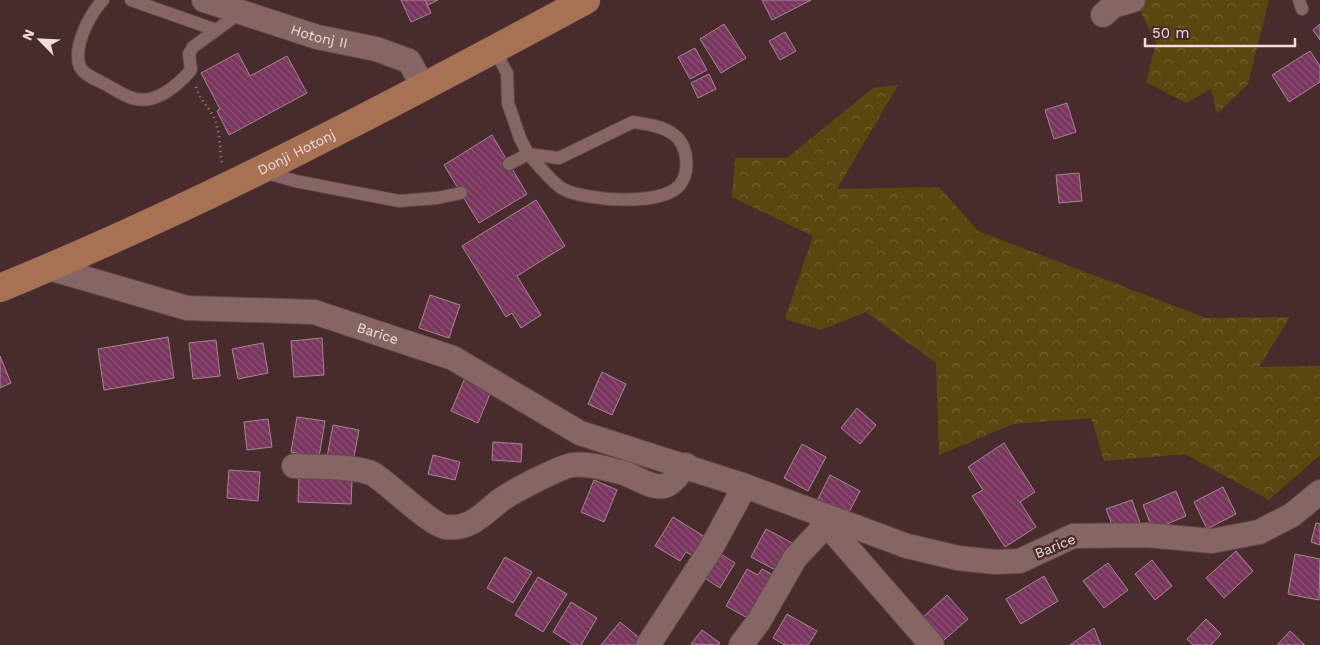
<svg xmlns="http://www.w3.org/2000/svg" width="1320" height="645" font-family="'Work Sans',sans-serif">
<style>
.forest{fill:url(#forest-crowns)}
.building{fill:url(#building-back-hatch);stroke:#a38795}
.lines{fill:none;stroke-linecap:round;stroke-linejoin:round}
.service-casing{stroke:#5f4848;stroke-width:14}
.minor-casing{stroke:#5f4848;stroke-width:26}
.primary-casing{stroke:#5f4848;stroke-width:29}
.path{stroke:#97807f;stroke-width:3;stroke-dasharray:1 4;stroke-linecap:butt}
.service{stroke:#856665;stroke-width:12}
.minor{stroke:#856665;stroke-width:24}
.primary{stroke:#a77154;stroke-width:28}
.labels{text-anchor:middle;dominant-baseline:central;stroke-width:5;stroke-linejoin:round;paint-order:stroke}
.street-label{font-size:14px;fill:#efdddc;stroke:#482c2c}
</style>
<defs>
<pattern id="forest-crowns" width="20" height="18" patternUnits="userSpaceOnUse" patternTransform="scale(1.25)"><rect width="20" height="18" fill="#594710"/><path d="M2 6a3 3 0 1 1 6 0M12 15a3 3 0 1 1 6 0" fill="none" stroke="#716132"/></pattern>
<pattern id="building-back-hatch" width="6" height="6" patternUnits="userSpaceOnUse" patternTransform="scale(1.25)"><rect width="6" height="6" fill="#79355d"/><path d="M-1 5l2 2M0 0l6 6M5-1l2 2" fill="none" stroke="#8c5274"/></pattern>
</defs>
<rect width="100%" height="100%" fill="#482c2c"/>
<path class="forest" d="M1135,0H1269L1248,84L1217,114L1211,89L1186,103L1146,82L1156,43Z
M898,85L837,189L939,187L978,231L1206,318L1290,317L1259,367L1320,366V455L1269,500L1185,454L1104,461L1091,418L1013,424L939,455L936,363L866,312L821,330L785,319L813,236L732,197L735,158H787L873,88Z"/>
<path class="building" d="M401,0H425L431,13L411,22Z
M425,0H438L428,5Z
M762,0H811L772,20Z
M724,24L746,58L721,73L700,39Z
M1320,24V40L1313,30Z
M785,32L796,51L780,60L769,41Z
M695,48L707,70L690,79L678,57Z
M1310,51L1320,66V82L1289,102L1272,75Z
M238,53L250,76L287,56L307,93L229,135L217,111L220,109L201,73Z
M709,74L716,89L698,98L691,83Z
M1067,103L1076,132L1054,139L1045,110Z
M492,135L527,194L479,223L444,165Z
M1079,173L1082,201L1059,203L1056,175Z
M536,200L565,246L517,276L541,315L521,328L512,313L506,317L462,246Z
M430,295L460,305L449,338L419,328Z
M168,337L174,378L104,390L98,349Z
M322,338L324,375L294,377L291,341Z
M216,340L220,376L193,379L189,343Z
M263,343L268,373L238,379L232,349Z
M0,356L11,383L0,388Z
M602,372L626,384L612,415L588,404Z
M465,378L492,389L478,423L451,411Z
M857,408L876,425L860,444L841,428Z
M297,417L325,421L319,457L291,452Z
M268,419L272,447L247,450L244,422Z
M333,425L359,430L353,462L327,457Z
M493,442L522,444L521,462L492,460Z
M1004,443L1035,492L1020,502L1036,527L1005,547L972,496L983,490L968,467Z
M802,444L826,457L808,491L784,478Z
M433,455L460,462L455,480L428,474Z
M229,470L260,472L258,501L227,498Z
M830,475L860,491L847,516L817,501Z
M299,478L352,480L351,504L298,502Z
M594,480L617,490L604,522L581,512Z
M1223,487L1236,514L1207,529L1194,502Z
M1176,491L1186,516L1153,530L1143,505Z
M1132,500L1140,523L1115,532L1106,509Z
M673,517L705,537L693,556L686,552L680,561L655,546Z
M1316,523L1320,524V545L1311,542Z
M766,529L794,544L779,572L751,557Z
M1236,551L1253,571L1224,598L1206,578Z
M718,552L735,563L720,588L703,577Z
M1295,554L1320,559L1319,600L1288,594Z
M505,557L532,572L513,603L487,588Z
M1152,560L1172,586L1155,600L1135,574Z
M1108,563L1128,590L1104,608L1083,581Z
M747,569L758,575L762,569L775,576L751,620L726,606Z
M1044,576L1058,601L1021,624L1006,599Z
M538,577L567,594L543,632L515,615Z
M947,595L968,619L943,641L922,618Z
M571,602L597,618L581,645H574L553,632Z
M787,614L817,631L808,645H785L773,638Z
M1206,619L1221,634L1211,645H1193L1187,639Z
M620,622L642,640L638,645H601Z
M1094,628L1101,645H1070Z
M702,630L720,643L718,645L691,644Z
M1290,631L1305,645H1277Z"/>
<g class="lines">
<g class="service-casing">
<path id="service" d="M103,0C90,14 72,47 80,67C84,75 97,80 105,84C114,89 123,95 132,98C155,106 178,85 191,70L189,54L193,47L241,12
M131,0L216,30
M1299,0L1302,9
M495,51L507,73L508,103L520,138L528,154L509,164
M633,122C646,124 662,126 673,134C688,144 691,172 679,186C660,206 586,201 563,189C552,183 537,163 528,154L559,158Z
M264,172L295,181L399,201L437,198L461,193"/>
</g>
<g class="minor-casing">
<g id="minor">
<path id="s1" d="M204,0L317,37L376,49L409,61L423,86"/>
<path d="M1103,15L1113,6L1133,0"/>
<path id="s2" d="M49,268L187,308L314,312L453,358L580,433L745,486L907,546L958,558L995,562L1020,561L1073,536L1147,535L1212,541L1259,532L1292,515L1320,492"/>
<path d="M294,466C314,467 355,465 373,474C391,485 430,525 446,527C471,530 482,514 501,500C511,492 560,467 572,465C589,463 609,469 624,473C637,477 654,491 667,485C674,482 681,471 686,465"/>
<path d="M817,513L932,645"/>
<path d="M648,645L710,550L745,486"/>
<path d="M741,645L759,621L795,558L827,524"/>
</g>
</g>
<g class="primary-casing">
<g id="primary">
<path id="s3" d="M0,288C202,205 394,104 586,0"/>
</g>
</g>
<path class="path" d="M196,87C199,98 206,104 212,114C221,129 219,148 222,164"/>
<use href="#service" class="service"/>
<use href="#minor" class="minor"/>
<use href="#primary" class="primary"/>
</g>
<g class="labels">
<g class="street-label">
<text stroke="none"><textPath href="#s1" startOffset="121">Hotonj II</textPath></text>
<text stroke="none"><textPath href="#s3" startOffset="326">Donji Hotonj</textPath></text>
<text stroke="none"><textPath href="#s2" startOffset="338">Barice</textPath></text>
<text transform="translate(1055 546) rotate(-22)">Barice</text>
</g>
</g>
<g transform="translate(40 40) rotate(294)" stroke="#482c2c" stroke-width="4" paint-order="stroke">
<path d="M0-4L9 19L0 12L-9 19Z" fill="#efdddc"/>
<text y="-8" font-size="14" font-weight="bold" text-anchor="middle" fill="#efdddc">N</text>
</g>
<path d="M1145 38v8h150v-8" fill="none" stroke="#efdddc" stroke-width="2.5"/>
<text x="1152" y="38" font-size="15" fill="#efdddc" stroke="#482c2c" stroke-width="4" paint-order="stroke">50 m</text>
</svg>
